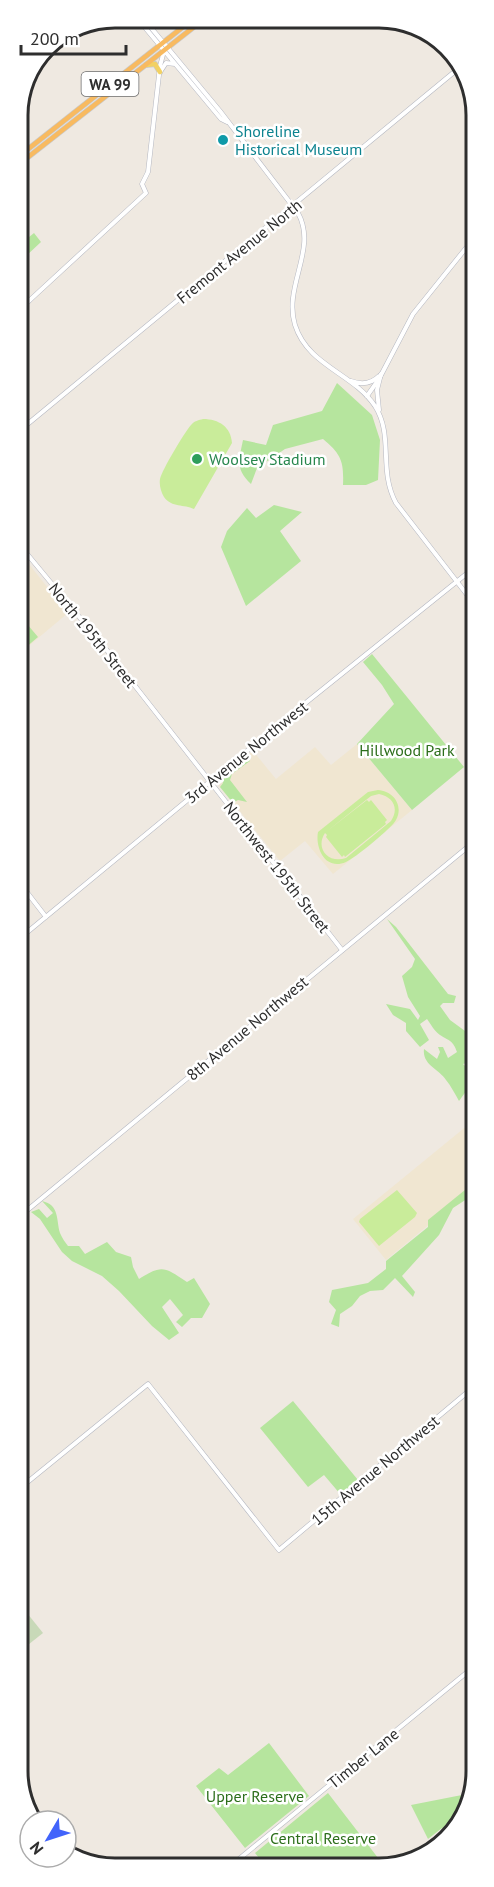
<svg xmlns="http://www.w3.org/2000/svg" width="494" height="1887" font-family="'PT Sans',sans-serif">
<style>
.education{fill:#f0e6d1}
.green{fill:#b6e59e}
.cemetery{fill:#c8d9b8}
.pitch{fill:#c9ec9a;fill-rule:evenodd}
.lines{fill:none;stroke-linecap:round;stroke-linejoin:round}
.tertiary-casing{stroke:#b4b7c1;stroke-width:5}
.secondary-casing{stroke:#b4b7c1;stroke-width:5}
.primary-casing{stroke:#c9c9c9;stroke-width:6}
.trunk-casing{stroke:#c9c9c9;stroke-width:6}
.tertiary{stroke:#fff;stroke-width:4}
.secondary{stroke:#fff;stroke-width:4}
.primary{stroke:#f2d163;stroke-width:4.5}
.trunk{stroke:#f8ba60;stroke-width:4.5}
.culture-dot{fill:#0f9aa8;stroke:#fff;stroke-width:2}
.leisure-dot{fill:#2e9e5b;stroke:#fff;stroke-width:2}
.labels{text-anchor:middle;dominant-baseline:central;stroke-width:5;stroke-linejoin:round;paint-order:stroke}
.shield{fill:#fff;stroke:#6d6d6d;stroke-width:1.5}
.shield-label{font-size:15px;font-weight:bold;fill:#2e2e2e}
.culture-label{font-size:16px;fill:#0d838f;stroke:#fff;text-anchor:start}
.street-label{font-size:16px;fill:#2e2e2e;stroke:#fff}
.leisure-label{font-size:16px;fill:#27864d;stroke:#fff;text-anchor:start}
.park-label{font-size:16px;fill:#2c6e1b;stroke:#fff}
.rim{fill:none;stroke:#2e2e2e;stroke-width:3}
</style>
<rect width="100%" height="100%" fill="#efe9e1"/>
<path class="education" d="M20,553L68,613L18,655V554Z
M357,744L412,810L333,874L305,841L280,861L218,784L220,778L253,751L276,779L315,747L331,765Z
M474,1120L476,1122V1186L386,1260L353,1219Z"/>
<path class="green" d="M34,233L41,242L26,256L29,260L18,271V246Z
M337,383L372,415L380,440L378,480L366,485H343C344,461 341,454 323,439L285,449L257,468L251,484C235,469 239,460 243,440L266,445L273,425L322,411Z
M274,505L302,512L280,531L301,561L246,606L221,547L227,531L247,508L256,518Z
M22,618L38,637L18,654V621Z
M372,654L464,767L412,810L357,744L394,704L382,685L363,662Z
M248,757L250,761L232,774L230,780L247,802L238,800L233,803L220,787L223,783L221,778Z
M387,919L396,927L448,994L456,996L454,1003H443L440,1006L450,1020L476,1039V1061L463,1064L476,1076V1088L467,1090L459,1101C455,1094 451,1086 446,1080C439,1069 422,1065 424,1049L437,1059L440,1052L438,1047H443L448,1058L457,1052C453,1040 449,1041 440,1035C435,1032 430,1023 427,1019L420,1024L429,1040L420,1047L406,1031V1023L393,1015L386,1004L410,1009L418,1020L420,1016L408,997L402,976L412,967L415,959Z
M476,1181V1193L453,1208L439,1235L402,1276L415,1292L413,1297L395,1278L383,1290L370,1291L360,1296L352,1306L340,1314L339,1327L331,1324L336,1310L329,1302L332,1290L368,1283L386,1269V1261L428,1227V1220Z
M42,1201C60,1205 56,1220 60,1233C62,1238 65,1242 68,1246H79L85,1254L107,1242L116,1252L131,1257L133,1267L139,1279C163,1264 164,1267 187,1282L194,1278L210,1304L202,1318H191L182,1327L176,1322L183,1315L170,1299L162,1307L179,1333L169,1340L152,1326L119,1291L102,1276L72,1261L62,1252L40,1219L31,1212L39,1209L47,1218L53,1213Z
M293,1401L358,1480L341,1495L324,1475L308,1487L260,1428Z
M269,1743L309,1796L245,1848L196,1786L219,1768L228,1775Z
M328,1793L385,1867L267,1868L255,1853Z
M467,1794L468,1795L456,1826L442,1828L428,1839L411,1805Z"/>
<path class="cemetery" d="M19,1603L43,1633L19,1652Z"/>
<path class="pitch" d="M203,419C219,419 231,427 232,443L194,509C184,504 172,508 164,497C161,492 159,485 160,479C162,470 184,433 191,425C194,421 199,420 203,419Z
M378,790C393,791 404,805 396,820C393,827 354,859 346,862C325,871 315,848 318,832L368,792ZM379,794C394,797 399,809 391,821L346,858C328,864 315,848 325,833L327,835L326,837L342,857L344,855L345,857L386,824L385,822L387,820L371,800L369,802L367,800L326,832L371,796Z
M397,1190L417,1213L415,1217L379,1246L359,1222L360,1219Z"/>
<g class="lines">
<g class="tertiary-casing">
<path id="tertiary" d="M18,288L29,301
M18,311L146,193L142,184L148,172L160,66L164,51
M367,396L379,379L413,314L466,248L475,240
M18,432L459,68
M18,543L110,654L342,950
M19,882L46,917
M19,939L293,713L475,567
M19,1489L148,1384L279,1550L476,1385
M228,1868L476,1665"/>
</g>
<g class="secondary-casing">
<path id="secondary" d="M137,18L221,119L227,122
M143,18L220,111L298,213C318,249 283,286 295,325C308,366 353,373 375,406C394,436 378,470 396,503L475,605
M160,72L166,63L175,64
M351,381C362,385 371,384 379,376
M379,410L377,390L381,374
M19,1217L475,841"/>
</g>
<g class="primary-casing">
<path id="primary" d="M146,65L155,64L160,72"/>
</g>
<g class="trunk-casing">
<path id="trunk" d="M18,157L193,19
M18,165L204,19"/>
</g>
<use href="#tertiary" class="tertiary"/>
<use href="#secondary" class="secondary"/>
<use href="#primary" class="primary"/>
<use href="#trunk" class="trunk"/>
</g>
<circle class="culture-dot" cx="223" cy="140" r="6"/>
<circle class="leisure-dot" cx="197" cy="459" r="6"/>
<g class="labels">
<rect class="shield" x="81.5" y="72" width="57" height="24" rx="4.5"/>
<g class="shield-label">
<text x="110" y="84">WA 99</text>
</g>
<g class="culture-label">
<text x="235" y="131">Shoreline<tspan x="235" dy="18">Historical Museum</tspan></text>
</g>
<g class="street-label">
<text transform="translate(239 251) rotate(-39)">Fremont Avenue North</text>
<text transform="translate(93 635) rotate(51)">North 195th Street</text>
<text transform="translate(246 752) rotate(-39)">3rd Avenue Northwest</text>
<text transform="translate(277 867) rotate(52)">Northwest 195th Street</text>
<text transform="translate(247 1028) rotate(-40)">8th Avenue Northwest</text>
<text transform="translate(375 1470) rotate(-40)">15th Avenue Northwest</text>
<text transform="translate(363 1758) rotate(-39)">Timber Lane</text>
</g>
<g class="leisure-label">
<text x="209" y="459">Woolsey Stadium</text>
</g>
<g class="park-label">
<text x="407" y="750">Hillwood Park</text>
<text x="255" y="1796">Upper Reserve</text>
<text x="323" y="1838">Central Reserve</text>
</g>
</g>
<path d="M0 0H494V1887H0ZM115 28H379A87 87 0 0 1 466 115V1771A87 87 0 0 1 379 1858H115A87 87 0 0 1 28 1771V115A87 87 0 0 1 115 28Z" fill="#fff" fill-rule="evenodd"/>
<path class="rim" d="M115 28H379A87 87 0 0 1 466 115V1771A87 87 0 0 1 379 1858H115A87 87 0 0 1 28 1771V115A87 87 0 0 1 115 28Z"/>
<g transform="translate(48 1839) rotate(231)"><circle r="28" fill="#ffffff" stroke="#ababab" stroke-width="1.5"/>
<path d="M0-4.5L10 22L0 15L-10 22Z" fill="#4264fb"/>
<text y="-9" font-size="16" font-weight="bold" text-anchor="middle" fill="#2e2e2e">N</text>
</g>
<path d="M21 45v9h105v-9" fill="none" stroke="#2e2e2e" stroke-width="3"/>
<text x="30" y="45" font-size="18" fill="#2e2e2e" stroke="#ffffff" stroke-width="4.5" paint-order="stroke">200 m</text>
</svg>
